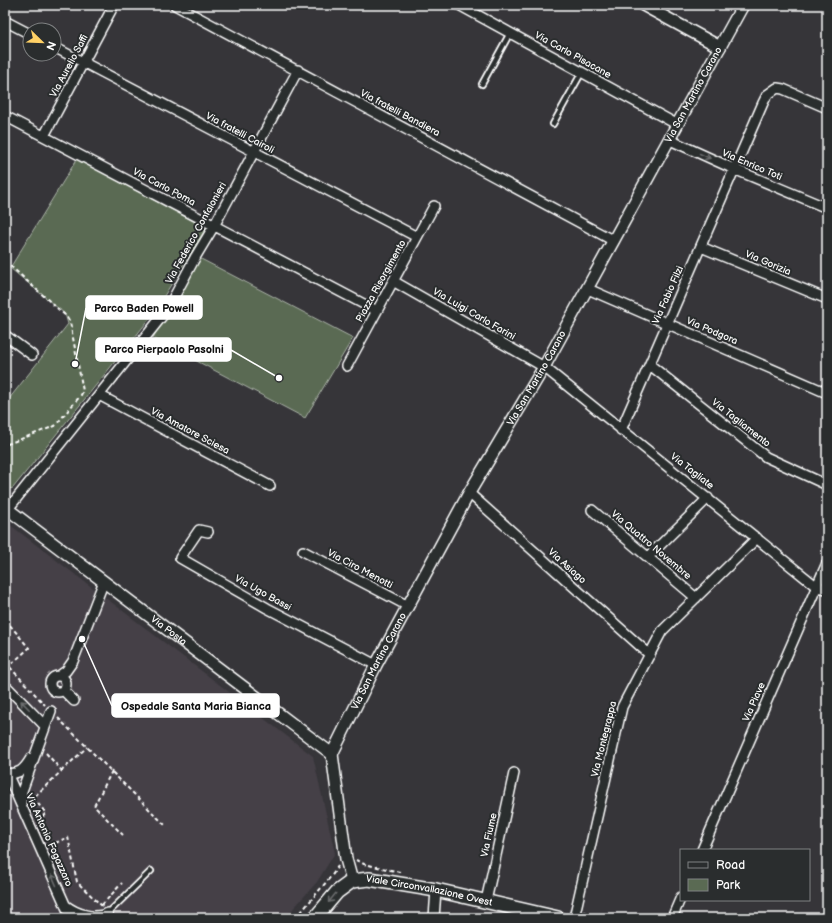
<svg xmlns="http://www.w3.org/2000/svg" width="832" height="923" font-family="'Balsamiq Sans',sans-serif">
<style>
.built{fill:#443f46}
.green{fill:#5a6a53;stroke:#acb4a9}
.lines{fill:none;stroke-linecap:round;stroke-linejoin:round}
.service-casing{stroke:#fff;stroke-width:8}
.minor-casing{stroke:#fff;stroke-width:12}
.tertiary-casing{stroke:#fff;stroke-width:14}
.secondary-casing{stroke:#fff;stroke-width:16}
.path{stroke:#fff;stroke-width:2;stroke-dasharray:4 3;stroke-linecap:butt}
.service{stroke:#2a2d2e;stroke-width:4.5}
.minor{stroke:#2a2d2e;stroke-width:9}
.tertiary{stroke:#2a2d2e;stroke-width:11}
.secondary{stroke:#2a2d2e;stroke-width:13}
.oneway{stroke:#6a6c6d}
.labels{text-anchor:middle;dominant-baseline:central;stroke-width:4;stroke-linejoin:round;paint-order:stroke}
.street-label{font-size:10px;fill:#fff;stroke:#2a2d2e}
.leader{fill:none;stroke:#fff;stroke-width:1.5}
.callout-dot{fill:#fff;stroke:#2a2d2e;stroke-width:1.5}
.callout{fill:#fff;stroke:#fff;stroke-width:1.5}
.callout-label{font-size:11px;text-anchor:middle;font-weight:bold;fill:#111}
</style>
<rect width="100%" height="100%" fill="#363539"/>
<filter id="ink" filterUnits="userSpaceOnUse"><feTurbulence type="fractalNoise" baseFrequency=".025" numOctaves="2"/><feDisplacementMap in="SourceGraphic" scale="8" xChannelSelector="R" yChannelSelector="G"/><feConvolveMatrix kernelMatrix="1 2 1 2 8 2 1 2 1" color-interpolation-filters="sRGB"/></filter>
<g filter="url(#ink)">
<path class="built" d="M5,521L313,756L335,853L317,882L285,918H5Z"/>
<path class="green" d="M77,159L206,228L151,317L13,488L5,490V404L68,324L65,314L10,268Z
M201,259L353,338L305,418L153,338L167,310Z"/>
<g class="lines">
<g class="service-casing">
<path id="service" d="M482,84L510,33
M553,124L582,72
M107,914L151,871"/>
</g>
<g class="minor-casing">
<path id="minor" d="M175,5L614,241
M459,5L678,125
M5,21L30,34
M54,47L417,237
M5,116L377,311
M44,136L114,5
M670,140L734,169L827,208
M701,247L827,299
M393,281L544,367L817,587L827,589
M588,289L827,393
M5,335L32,355
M650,365L766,457L827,485
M347,366L434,206
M99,395L270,486
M621,430L763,103L767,95L777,88L783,89L827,108
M469,493L650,655
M8,509L167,310L196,256L214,226L298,70
M592,510L696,598
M208,532L199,530L180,558L267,608L376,665
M303,551L408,606
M648,557L708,498
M59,676L66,671L73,661L104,581
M50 684a8 8 0 1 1 16 0a8 8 0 1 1-16 0Z
M63,690L74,701
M5,691L8,688L45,726
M5,772L10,780L71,918
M5,773C19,775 24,770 31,758
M21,804L22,791L51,711
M702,850L827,563
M486,901L514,773
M65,905C77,914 94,920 108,913
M434,918L436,890
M574,918L622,707L662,631L757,538
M672,918L681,897"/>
</g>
<g class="tertiary-casing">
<g id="tertiary">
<path d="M643,5L720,47"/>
<path id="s1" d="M5,507L332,754"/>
<path id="s2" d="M332,754L376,665L469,493L544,367L743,5"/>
<path d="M332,754L346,859L352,881"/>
</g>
</g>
<g class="secondary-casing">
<g id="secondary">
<path id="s3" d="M315,918L337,892L352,881L369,879L436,890L558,918"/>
</g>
</g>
<path class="path" d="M5,261L67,317L70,322L83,391L81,395L55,426L5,445
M5,628L9,624L29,648L5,670
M5,662L45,705
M58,718L166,826
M46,753L62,771
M112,771L94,806L123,835
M38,822L46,813L33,798L87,747
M49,846L68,837L77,882L102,906
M356,860L364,864L400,872
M102,905L122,883
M584,912L604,918
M296,918L333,874L338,866"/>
<use href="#service" class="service"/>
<use href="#minor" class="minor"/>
<use href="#tertiary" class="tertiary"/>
<use href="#secondary" class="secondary"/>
</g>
<defs><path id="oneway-shaft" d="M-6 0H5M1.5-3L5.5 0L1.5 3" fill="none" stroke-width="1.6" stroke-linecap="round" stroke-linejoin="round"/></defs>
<g class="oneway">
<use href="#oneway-shaft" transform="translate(705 156) rotate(25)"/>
<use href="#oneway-shaft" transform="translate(25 705) rotate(-134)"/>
<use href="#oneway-shaft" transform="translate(54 880) rotate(-114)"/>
<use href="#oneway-shaft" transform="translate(332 898) rotate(129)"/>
</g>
</g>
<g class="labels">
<g class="street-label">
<text transform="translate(573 55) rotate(29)">Via Carlo Pisacane</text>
<text transform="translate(69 66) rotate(-62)">Via Aurelio Saffi</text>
<text stroke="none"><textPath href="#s2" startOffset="752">Via San Martino Carano</textPath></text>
<text transform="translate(400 113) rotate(28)">Via fratelli Bandiera</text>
<text transform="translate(240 133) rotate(28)">Via fratelli Cairoli</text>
<text transform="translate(752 165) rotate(23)">Via Enrico Toti</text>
<text transform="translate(164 187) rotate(28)">Via Carlo Poma</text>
<text transform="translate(196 233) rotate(-61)">Via Federico Confalonieri</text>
<text transform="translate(768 263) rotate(23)">Via Gorizia</text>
<text transform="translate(381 281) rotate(-61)">Piazza Risorgimento</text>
<text transform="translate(668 295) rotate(-66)">Via Fabio Filzi</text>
<text transform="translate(474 314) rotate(30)">Via Luigi Carlo Farini</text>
<text transform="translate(712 331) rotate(23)">Via Podgora</text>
<text stroke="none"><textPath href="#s2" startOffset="428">Via San Martino Carano</textPath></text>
<text transform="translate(741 423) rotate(38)">Via Tagliamento</text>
<text transform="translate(190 431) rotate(28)">Via Amatore Sciesa</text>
<text transform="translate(692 471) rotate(38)">Via Tagliate</text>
<text transform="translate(651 545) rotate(40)">Via Quattro Novembre</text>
<text transform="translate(567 566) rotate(42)">Via Asiago</text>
<text transform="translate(360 569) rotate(28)">Via Ciro Menotti</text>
<text transform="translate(263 593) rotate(29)">Via Ugo Bassi</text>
<text stroke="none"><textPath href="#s1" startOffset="205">Via Posta</textPath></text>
<text stroke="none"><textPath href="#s2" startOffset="104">Via San Martino Carano</textPath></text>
<text transform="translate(754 702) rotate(-66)">Via Piave</text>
<text transform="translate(604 739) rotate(-76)">Via Montegrappa</text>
<text transform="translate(489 835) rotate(-78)">Via Fiume</text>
<text transform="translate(49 840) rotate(66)">Via Antonio Fogazzaro</text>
<text stroke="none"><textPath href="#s3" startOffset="131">Viale Circonvallazione Ovest</textPath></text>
</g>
</g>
<path class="leader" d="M75 364L86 308M279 378L231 350M82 639L112 706"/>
<g class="callout-dot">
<circle cx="75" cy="364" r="4"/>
<circle cx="279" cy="378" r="4"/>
<circle cx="82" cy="639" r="4"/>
</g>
<g class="callout">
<rect x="86" y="296" width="116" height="23" rx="4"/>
<rect x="96" y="338" width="135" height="23" rx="4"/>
<rect x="112" y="694" width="167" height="23" rx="4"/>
</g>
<g class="callout-label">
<text x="144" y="312">Parco Baden Powell</text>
<text x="164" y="353">Parco Pierpaolo Pasolni</text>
<text x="196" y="710">Ospedale Santa Maria Bianca</text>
</g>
<rect width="832" height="923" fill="none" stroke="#2a2d2e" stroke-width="20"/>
<rect x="10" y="10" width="812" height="903" fill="none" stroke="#fff" stroke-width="1.5" filter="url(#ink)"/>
<rect x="680" y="849" width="130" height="52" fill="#2a2d2e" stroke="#7f8182"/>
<rect x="688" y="862" width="20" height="6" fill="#2a2d2e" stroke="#7f8182"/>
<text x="716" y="869" font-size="12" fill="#ffffff">Road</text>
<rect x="688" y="879" width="20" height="12" fill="#5a6a53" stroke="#7f8182"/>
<text x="716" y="889" font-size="12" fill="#ffffff">Park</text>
<g transform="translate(42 42) rotate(113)"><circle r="19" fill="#2a2d2e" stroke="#7f8182"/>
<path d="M0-3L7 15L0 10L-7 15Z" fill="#ffd166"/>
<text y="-6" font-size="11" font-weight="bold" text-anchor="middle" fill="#ffffff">N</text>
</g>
</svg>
